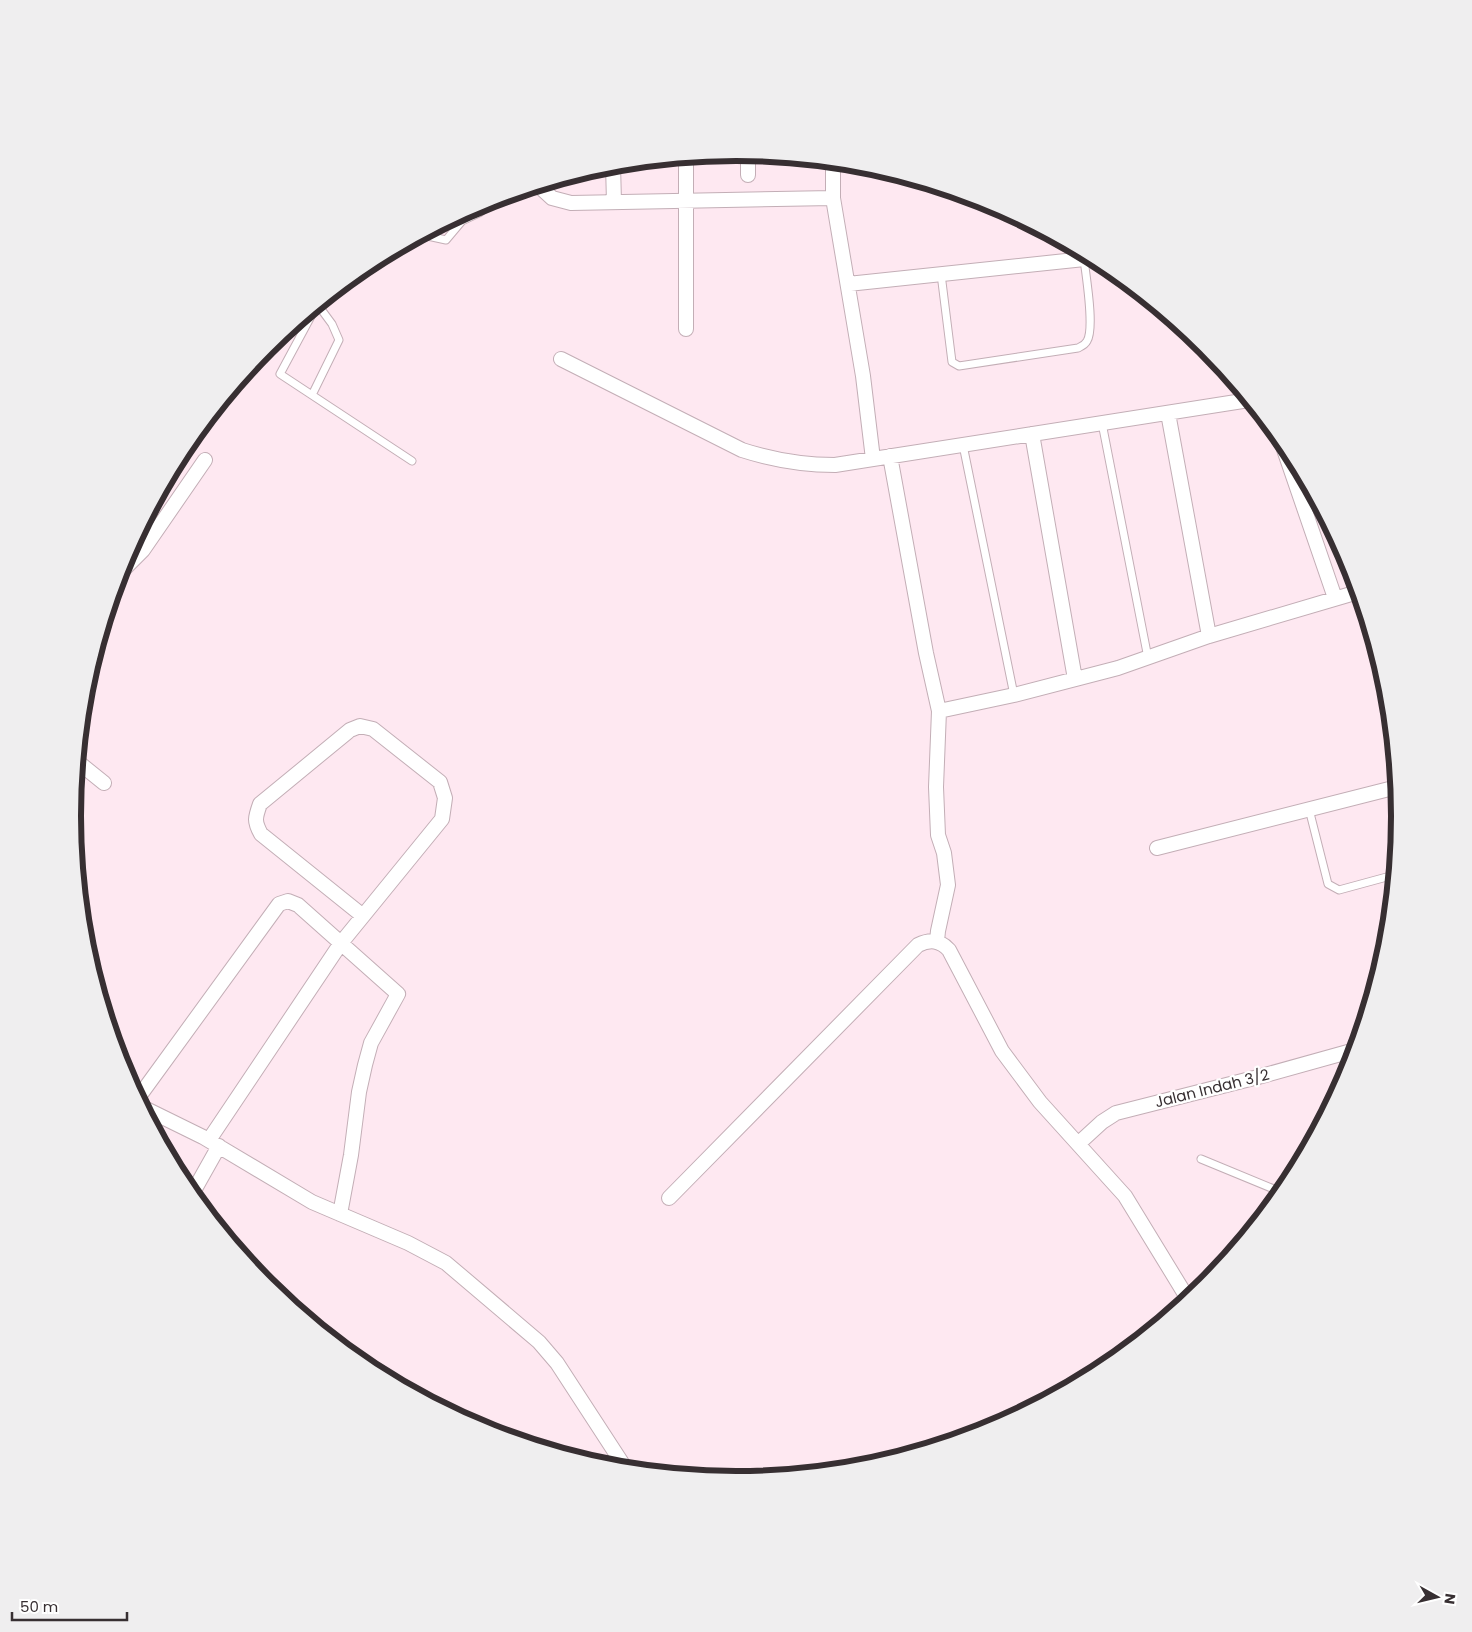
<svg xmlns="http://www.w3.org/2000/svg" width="1472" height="1632" font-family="Poppins,sans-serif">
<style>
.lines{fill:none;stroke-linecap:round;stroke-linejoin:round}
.lane-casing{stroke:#c3aeb6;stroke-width:9}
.street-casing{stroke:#c3aeb6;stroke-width:16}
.lane{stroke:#fff;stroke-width:7}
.street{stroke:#fff;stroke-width:14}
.labels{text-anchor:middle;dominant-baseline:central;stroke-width:4.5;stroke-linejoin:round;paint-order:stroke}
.street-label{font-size:15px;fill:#372f32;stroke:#fff}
.rim{fill:none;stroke:#372f32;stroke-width:6}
</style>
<rect width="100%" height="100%" fill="#fee8f1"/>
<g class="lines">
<g class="lane-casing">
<path id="lane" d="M462,221L479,213L500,198
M423,235L446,240L462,221L465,212
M941,274L952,362L959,366L1078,348C1082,346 1085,345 1087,341C1095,328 1086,277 1084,259
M316,307L280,374L412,461
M312,395L339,340L332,324L318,305
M1102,423L1148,658
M963,445L1014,695
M1309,809L1328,884L1339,890L1394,875
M1201,1159L1281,1192"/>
</g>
<g class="street-casing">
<path id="street" d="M748,154V175
M686,157V329
M833,162V198L863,376L873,459
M613,165L614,202
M539,186L552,198L571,203L833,198
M848,284L1094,258
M561,359L742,450C773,460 803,465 835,465L1249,400
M1168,413L1209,636
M1032,434L1075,679
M1280,438L1335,598
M890,456L926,653L939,711L936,787L938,835L944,853L948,885L938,931L937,941
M119,574L143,550L205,460
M939,711L1014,695L1118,668L1209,636L1358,592
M78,762L104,783
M1157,848L1397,787
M138,1098L279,904L288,901L298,905L398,994L371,1043L365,1065L359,1092L351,1155L340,1214
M144,1108L203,1137L312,1202L408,1243L446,1263L539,1342L557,1363L626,1469
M209,1140L341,943L442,819L445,798L440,782L373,729L360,726L350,730L260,804C255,818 254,821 261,834L363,916
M1078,1144L1102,1122L1116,1113L1258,1077L1355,1050
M192,1194L219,1146
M669,1198L918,945C930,939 940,940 949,950L1002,1051L1040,1102L1125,1196L1188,1299"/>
</g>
<use href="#lane" class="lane"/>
<use href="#street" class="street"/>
</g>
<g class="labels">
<g class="street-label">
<text transform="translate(1212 1088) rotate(-14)">Jalan Indah 3/2</text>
</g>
</g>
<path d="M0 0H1472V1632H0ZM81 816a655 655 0 1 1 1310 0a655 655 0 1 1-1310 0Z" fill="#efeeef" fill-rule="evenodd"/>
<path class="rim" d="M81 816a655 655 0 1 1 1310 0a655 655 0 1 1-1310 0Z"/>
<g transform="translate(1437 1597) rotate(98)" stroke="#ffffff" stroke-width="4" paint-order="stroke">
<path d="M0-4L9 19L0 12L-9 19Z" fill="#372f32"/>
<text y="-8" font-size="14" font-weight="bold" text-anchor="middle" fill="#372f32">N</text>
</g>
<path d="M12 1612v8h115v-8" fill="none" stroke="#372f32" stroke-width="2.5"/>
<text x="20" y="1612" font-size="15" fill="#372f32" stroke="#ffffff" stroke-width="4" paint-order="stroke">50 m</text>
</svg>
